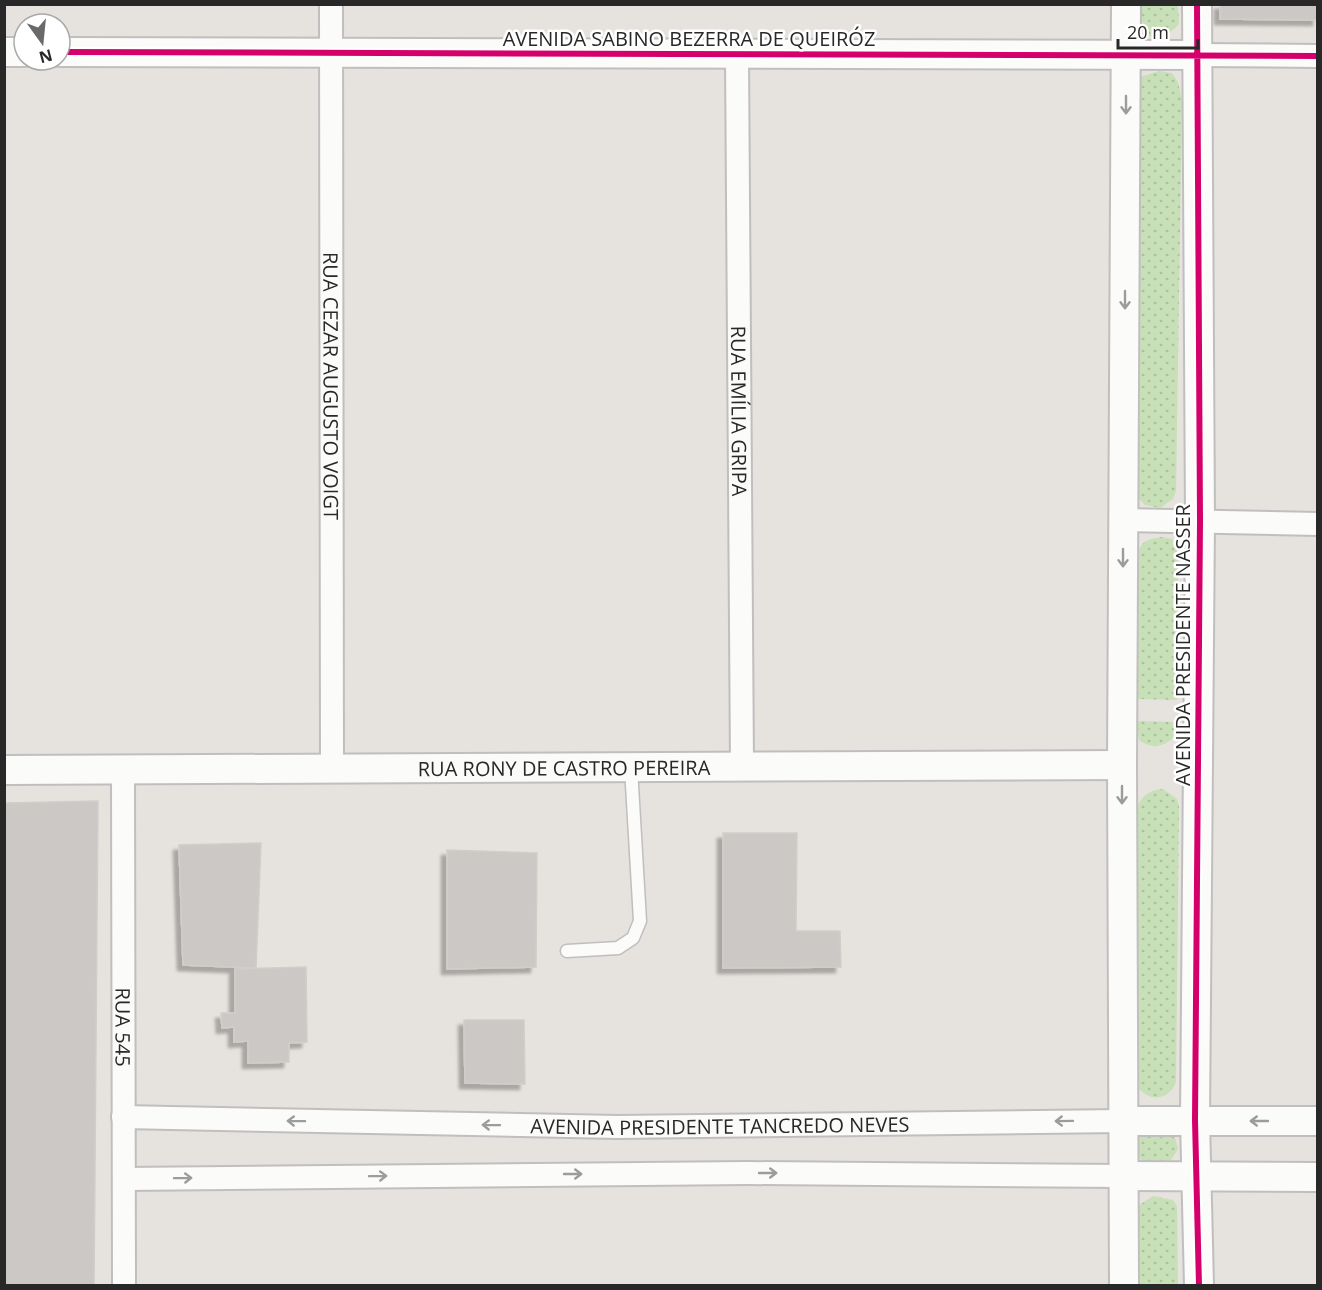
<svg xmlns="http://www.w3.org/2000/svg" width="1322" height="1290" font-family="'Open Sans',sans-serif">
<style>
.grass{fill:url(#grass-dots)}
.building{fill:#cbc8c5;stroke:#d1ceca;stroke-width:1.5;filter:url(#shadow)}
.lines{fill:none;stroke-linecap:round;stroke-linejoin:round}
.service-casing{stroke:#c0bebf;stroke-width:15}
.minor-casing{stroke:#c0bebf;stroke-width:26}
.tertiary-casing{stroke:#c0bebf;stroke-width:32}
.service{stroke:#fbfbfa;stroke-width:12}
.minor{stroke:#fbfbfa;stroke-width:22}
.tertiary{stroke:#fbfbfa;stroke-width:28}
.cycleway-casing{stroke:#fff;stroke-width:10}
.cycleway{stroke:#d6006c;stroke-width:6}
.oneway{stroke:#9c9c9c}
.labels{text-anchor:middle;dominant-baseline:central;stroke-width:5;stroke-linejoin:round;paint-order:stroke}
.street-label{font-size:20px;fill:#282828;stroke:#fff}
</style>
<defs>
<pattern id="grass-dots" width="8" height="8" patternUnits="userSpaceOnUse" patternTransform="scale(1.5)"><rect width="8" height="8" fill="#c8e0b8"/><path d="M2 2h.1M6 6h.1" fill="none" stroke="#acc09e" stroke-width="1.8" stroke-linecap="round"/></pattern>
<filter id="shadow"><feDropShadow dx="-5.5" dy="5.5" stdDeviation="1.5" flood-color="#0004"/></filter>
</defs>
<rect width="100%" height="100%" fill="#e6e2de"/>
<path class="grass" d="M1137,5H1178L1179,24C1170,35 1151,45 1141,29C1137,23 1138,12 1137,5Z
M1159,71L1172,73L1178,82L1182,100L1176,491L1173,499L1160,508L1145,505L1137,497L1140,77Z
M1162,537L1172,539L1176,546L1178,558L1177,700L1138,699L1137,555C1141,541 1148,539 1162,537Z
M1137,721L1176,722L1177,733C1168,747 1151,750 1139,740Z
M1163,789L1177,799L1179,806L1176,1082C1168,1101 1150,1102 1137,1087L1135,814C1139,798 1147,790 1163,789Z
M1139,1131L1174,1134L1178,1149L1169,1163C1163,1163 1156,1165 1149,1164C1135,1162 1134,1142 1139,1131Z
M1153,1196L1173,1200L1177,1206L1178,1285L1137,1286L1138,1206Z"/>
<path class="building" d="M1220,4H1318V20L1220,19Z
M98,801L94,1286H4V803Z
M723,833H797L796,931H840L841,967L723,968Z
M261,843L256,968L183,965L179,845Z
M447,850L537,853L536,967L447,969Z
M306,967L307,1042L289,1043V1062L248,1063V1041L234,1042V1027L222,1028L221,1013H235V969Z
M464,1020H524L525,1084L465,1083Z"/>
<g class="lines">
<g class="service-casing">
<path id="service" d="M567,951L618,948L633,938L640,921L631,768"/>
</g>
<g class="minor-casing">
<g id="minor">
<path id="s1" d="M331,4L332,769"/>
<path id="s2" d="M737,55L742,767"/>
<path d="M1198,55L1318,56"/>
<path d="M1123,520L1318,524"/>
<path id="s3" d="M123,771L124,1286"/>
<path id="s4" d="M123,1117L617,1127L1122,1121"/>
<path d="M124,1179L747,1173L1124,1176"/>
</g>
</g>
<g class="tertiary-casing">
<g id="tertiary">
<path d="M1197,4L1200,521L1195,1120L1199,1286"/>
<path d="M4,52H24"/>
<path d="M60,52L1198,55"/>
<path id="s5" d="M4,770L1122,765"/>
<path d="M1122,1121H1318"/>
<path d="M1124,1176L1318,1177"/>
<path d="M1124,1286L1122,765L1126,4"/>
</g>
</g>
<use href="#service" class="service"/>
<use href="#minor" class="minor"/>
<use href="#tertiary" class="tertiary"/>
<g class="cycleway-casing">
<path id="cycleway" d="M1197,4L1200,521L1195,1120L1199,1286
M60,52L1318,56"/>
</g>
<use href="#cycleway" class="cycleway"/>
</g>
<defs><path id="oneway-shaft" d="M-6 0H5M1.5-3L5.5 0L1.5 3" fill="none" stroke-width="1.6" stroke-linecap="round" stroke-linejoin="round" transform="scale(1.5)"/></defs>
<g class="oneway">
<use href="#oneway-shaft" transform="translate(1126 105) rotate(90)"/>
<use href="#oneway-shaft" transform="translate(1125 300) rotate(90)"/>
<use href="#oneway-shaft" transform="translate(1123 558) rotate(90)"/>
<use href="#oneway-shaft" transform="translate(1122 795) rotate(90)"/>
<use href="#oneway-shaft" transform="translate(296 1121) rotate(-179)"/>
<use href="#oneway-shaft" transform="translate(1064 1121) rotate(179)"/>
<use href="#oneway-shaft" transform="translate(1259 1121) rotate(-180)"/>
<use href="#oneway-shaft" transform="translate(491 1125) rotate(-179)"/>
<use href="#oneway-shaft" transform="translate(768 1173)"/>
<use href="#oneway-shaft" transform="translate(573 1174)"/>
<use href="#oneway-shaft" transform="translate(378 1176) rotate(-1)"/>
<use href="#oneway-shaft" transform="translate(183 1178) rotate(-1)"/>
</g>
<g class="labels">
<g class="street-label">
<text x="689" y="38">AVENIDA SABINO BEZERRA DE QUEIRÓZ</text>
<text stroke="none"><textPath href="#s1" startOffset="382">RUA CEZAR AUGUSTO VOIGT</textPath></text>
<text stroke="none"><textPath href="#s2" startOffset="356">RUA EMÍLIA GRIPA</textPath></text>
<text transform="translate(1182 645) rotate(-90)">AVENIDA PRESIDENTE NASSER</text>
<text stroke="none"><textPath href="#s5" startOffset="560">RUA RONY DE CASTRO PEREIRA</textPath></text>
<text stroke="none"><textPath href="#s3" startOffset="256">RUA 545</textPath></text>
<text stroke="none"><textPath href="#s4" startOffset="597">AVENIDA PRESIDENTE TANCREDO NEVES</textPath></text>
</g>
</g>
<rect width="1322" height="1290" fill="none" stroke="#282828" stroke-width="12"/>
<g transform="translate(42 42) rotate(165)"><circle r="28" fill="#ffffff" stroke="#a9a9a9" stroke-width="1.5"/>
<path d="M0-4.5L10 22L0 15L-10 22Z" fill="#6a6968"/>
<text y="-9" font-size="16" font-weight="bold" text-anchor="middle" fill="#282828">N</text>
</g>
<path d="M1118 39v9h80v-9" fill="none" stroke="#282828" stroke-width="3"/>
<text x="1127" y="39" font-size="18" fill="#282828" stroke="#ffffff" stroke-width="4.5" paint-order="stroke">20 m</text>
</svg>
